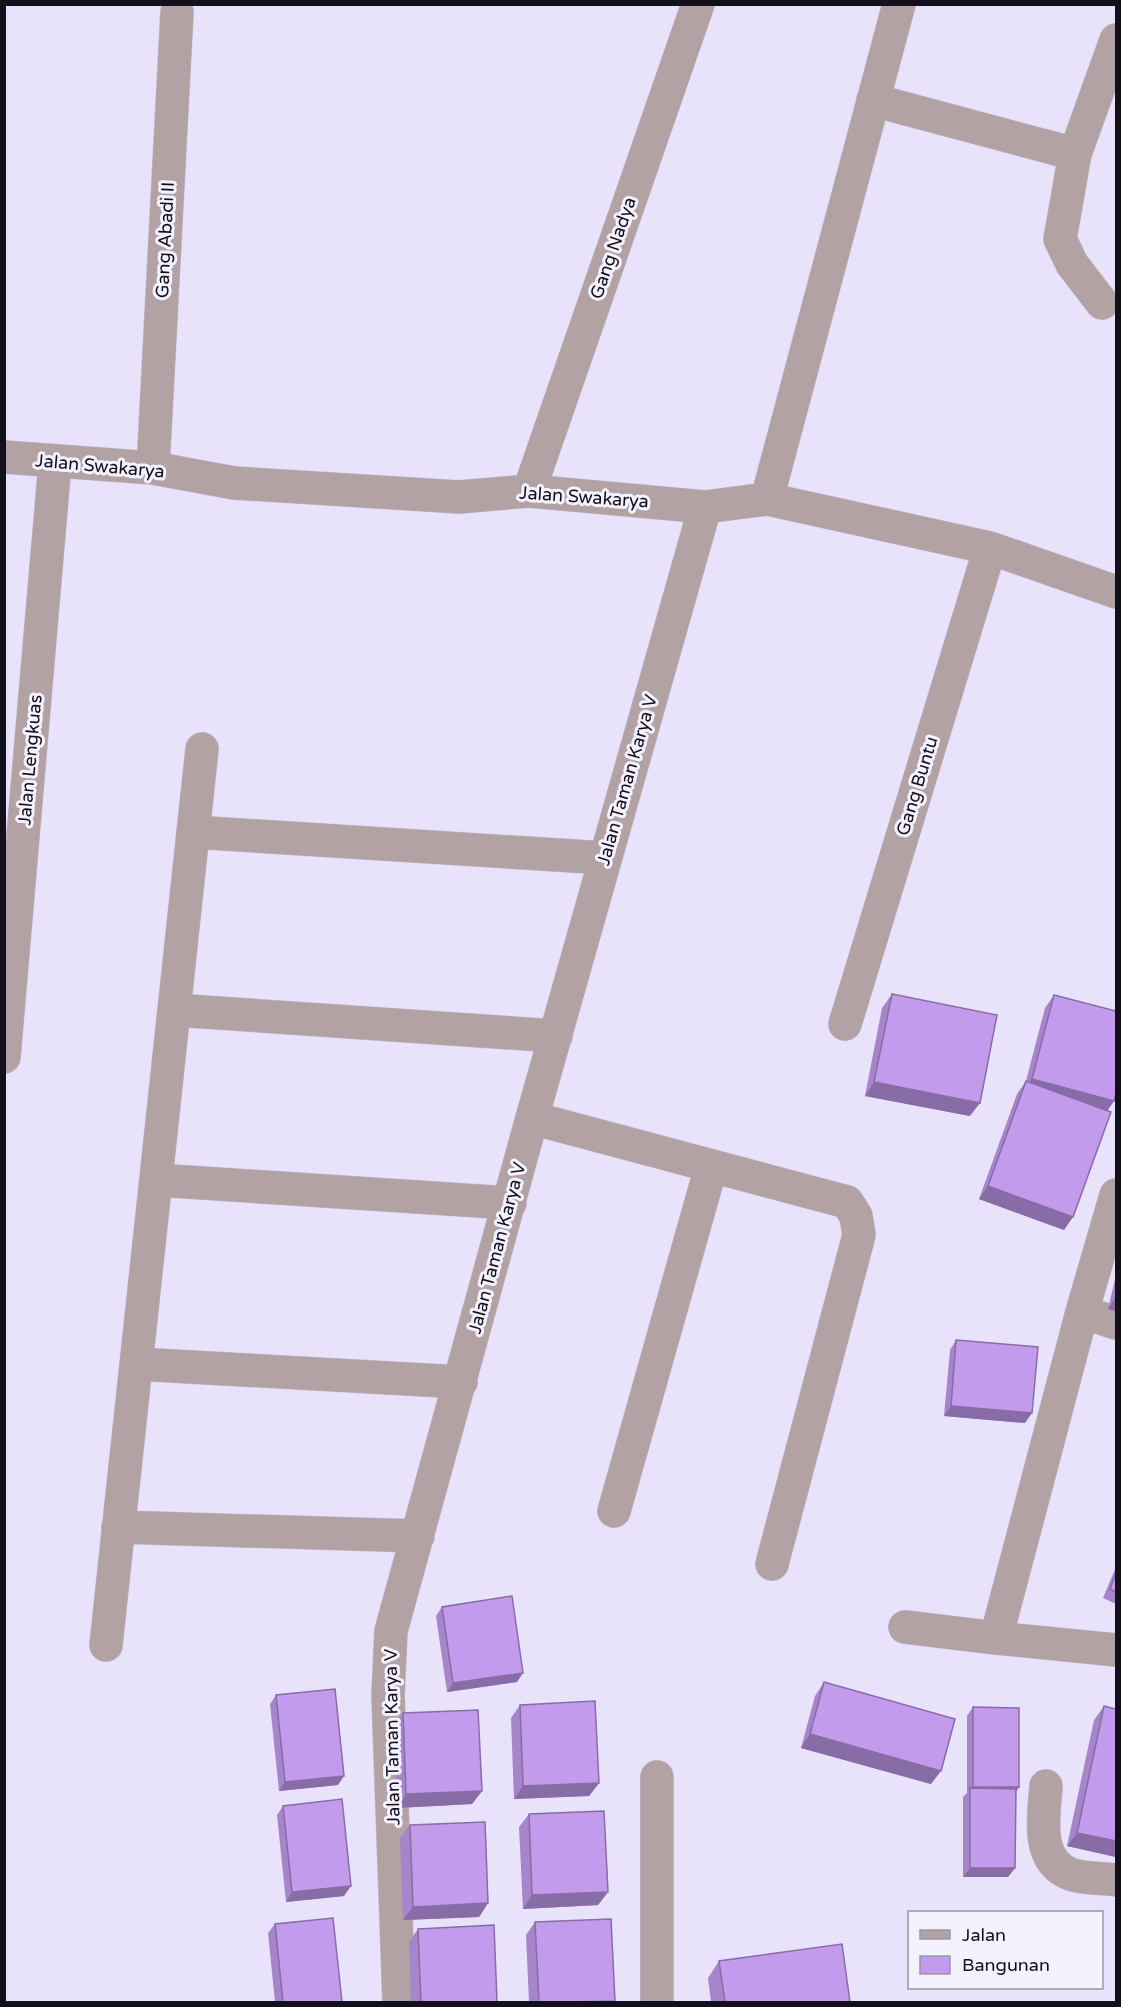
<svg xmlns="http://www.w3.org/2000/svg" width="1121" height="2007" font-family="'Varela Round',sans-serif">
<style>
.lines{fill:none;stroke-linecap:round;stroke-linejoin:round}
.minor-casing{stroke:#c6c0d7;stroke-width:34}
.minor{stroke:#b2a2a4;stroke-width:33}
.wall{fill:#a785cb}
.shaded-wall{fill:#886ca5}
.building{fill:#c29bec;stroke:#886ca5;stroke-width:1.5}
.labels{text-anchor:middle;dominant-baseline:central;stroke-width:6;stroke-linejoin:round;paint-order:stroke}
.street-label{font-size:18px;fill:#12101a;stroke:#f4f2fe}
</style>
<rect width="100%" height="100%" fill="#e8e2fb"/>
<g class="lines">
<g class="minor-casing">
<path id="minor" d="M873,100L1075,154
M1102,303L1072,264L1060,239L1075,154L1116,40
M4,457L153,468L234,483L459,497L529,491L705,507L767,499L990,548L1116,592
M153,468L177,12
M529,491L698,4
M767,499L899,4
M193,832L605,858
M174,1010L556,1036
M845,1024L990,548
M4,1057L55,463
M532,1118L847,1202L856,1216L859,1235L772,1564
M156,1180L510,1203
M1116,1195L1082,1312L996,1638L1116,1650
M1082,1312L1116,1323
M136,1364L461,1382
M614,1511L711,1167
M118,1527L418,1536
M905,1627L996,1638
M106,1645L202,749
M657,1777V2002
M1046,1786C1044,1816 1035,1860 1070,1874C1084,1879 1102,1878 1116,1880
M399,2002L388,1695L391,1631L532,1118L705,507"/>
</g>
<use href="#minor" class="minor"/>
</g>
<path class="wall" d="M892,994L970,1116L865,1096L882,1008Z
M1054,995L1114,1101L1107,1111L1064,1230L979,1199L1017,1094L1026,1081L1045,1008Z
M1116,1275V1311L1108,1309Z
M956,1340L1025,1423L944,1416L950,1350Z
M1116,1567V1604L1103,1598Z
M442,1607L517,1682L447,1692L436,1616Z
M824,1682L931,1784L801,1748L815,1696Z
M276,1695L338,1785L279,1791L270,1704Z
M520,1705L599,1783L589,1796L514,1799L511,1718Z
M1104,1706L1116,1709V1857L1067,1846L1094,1720Z
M973,1707L1019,1787L1016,1792L1015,1868L1008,1877H963V1797L967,1793V1716Z
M403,1713L482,1791L472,1804L397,1808L394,1726Z
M283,1806L344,1896L286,1902L277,1815Z
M529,1814L608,1892L598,1905L523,1909L519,1827Z
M410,1825L488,1903L479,1917L403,1920L400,1838Z
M535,1922L613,2002H529L526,1935Z
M275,1924L342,2002H275L268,1933Z
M418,1929L497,2002H411L409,1942Z
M719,1961L850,2002H711L708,1978Z"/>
<path class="shaded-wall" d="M1032,1079L1114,1101L1105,1114L1023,1093Z
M874,1082L980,1103L970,1116L865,1096Z
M988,1186L1073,1217L1064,1230L979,1199Z
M1116,1297V1311L1108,1309Z
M951,1406L1032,1413L1025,1423L944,1416Z
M523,1673L517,1682L447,1692L453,1683Z
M810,1734L941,1771L931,1784L801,1748Z
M344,1776L338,1785L279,1791L285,1782Z
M599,1783L589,1796L514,1799L523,1786Z
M973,1787H1019L1012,1796L970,1791Z
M482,1791L472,1804L397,1808L406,1794Z
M1077,1833L1116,1841V1857L1067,1846Z
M970,1868H1015L1008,1877H963Z
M351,1886L344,1896L286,1902L292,1892Z
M608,1892L598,1905L523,1909L532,1895Z
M488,1903L479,1917L403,1920L413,1907Z
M615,2001L613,2002H571Z"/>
<path class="building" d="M892,994L997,1015L980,1103L874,1082Z
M1054,995L1116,1011V1093L1114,1101L1032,1079Z
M1026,1081L1111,1112L1073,1217L988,1186Z
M956,1340L1038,1347L1032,1413L951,1406Z
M1116,1573V1592L1110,1589Z
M512,1596L523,1673L453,1683L442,1607Z
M824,1682L955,1719L941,1771L810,1734Z
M335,1689L344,1776L285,1782L276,1695Z
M595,1701L599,1783L523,1786L520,1705Z
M1104,1706L1116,1709V1841L1077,1833Z
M973,1707L1019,1708V1787H973Z
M478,1710L482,1791L406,1794L403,1713Z
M970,1788L1016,1789L1015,1868H970Z
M342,1799L351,1886L292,1892L283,1806Z
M604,1811L608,1892L532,1895L529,1814Z
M485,1822L488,1903L413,1907L410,1825Z
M333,1918L342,2002H283L275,1924Z
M611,1919L615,2001L571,2002H539L535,1922Z
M494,1925L497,2002H421L418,1929Z
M842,1944L850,2002H725L719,1961Z"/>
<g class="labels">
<g class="street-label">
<text transform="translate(165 240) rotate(-87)">Gang Abadi II</text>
<text transform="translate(613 248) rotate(-71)">Gang Nadya</text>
<text transform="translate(100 466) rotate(5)">Jalan Swakarya</text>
<text transform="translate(584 497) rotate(4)">Jalan Swakarya</text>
<text transform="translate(30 760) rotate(-85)">Jalan Lengkuas</text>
<text transform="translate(627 780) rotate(-74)">Jalan Taman Karya V</text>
<text transform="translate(917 786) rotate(-73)">Gang Buntu</text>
<text transform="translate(497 1248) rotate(-75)">Jalan Taman Karya V</text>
<text transform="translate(392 1737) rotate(-91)">Jalan Taman Karya V</text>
</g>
</g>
<rect width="1121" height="2007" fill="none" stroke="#12101a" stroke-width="12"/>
<rect x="908" y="1911" width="195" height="78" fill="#f4f2fe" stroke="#9a98a3" stroke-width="1.5"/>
<rect x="920" y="1930" width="30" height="9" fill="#b2a2a4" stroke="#9a98a3" stroke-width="1.5"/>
<text x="962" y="1941" font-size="18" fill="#12101a">Jalan</text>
<rect x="920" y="1956" width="30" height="18" fill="#c29bec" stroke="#9a98a3" stroke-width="1.5"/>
<text x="962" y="1971" font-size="18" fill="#12101a">Bangunan</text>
</svg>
